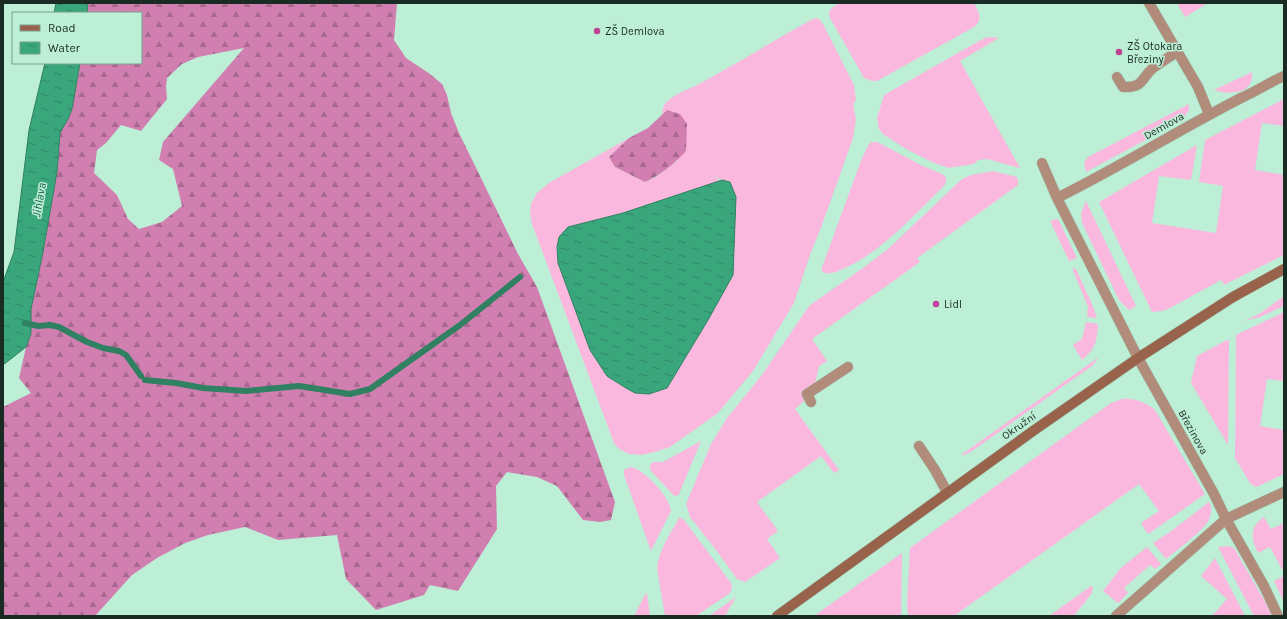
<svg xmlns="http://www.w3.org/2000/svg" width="1287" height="619" font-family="Karla,sans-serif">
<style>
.grass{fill:#fbb8de;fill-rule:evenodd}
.forest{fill:url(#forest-firs);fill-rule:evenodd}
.water{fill:url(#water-ripples);stroke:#2f8161}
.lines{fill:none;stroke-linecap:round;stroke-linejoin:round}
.stream{stroke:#2f8161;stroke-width:6}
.lane-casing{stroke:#9fcbb6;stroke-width:11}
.street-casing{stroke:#9fcbb6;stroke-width:11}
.secondary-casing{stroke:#9fcbb6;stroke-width:11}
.lane{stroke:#b28c7b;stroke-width:10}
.street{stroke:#b28c7b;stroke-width:10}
.secondary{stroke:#99624a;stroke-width:10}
.poi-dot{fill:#be4394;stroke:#bdeed6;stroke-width:1.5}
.labels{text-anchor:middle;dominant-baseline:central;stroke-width:3;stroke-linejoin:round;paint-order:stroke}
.poi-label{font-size:11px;fill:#192b23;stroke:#bdeed6;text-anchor:start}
.street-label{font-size:11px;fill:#192b23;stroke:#bdeed6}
.water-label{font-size:12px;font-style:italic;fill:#106246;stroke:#bdeed6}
</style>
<defs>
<pattern id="forest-firs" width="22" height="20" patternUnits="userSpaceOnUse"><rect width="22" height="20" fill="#d17fb0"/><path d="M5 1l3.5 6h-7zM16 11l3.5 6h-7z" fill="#a9688f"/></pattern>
<pattern id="water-ripples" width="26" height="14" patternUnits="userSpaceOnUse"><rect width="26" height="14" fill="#39a67c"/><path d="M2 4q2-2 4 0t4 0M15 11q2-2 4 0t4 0" fill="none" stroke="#2f8765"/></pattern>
</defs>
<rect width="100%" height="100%" fill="#bdeed6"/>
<path class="grass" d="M840,3H974C978,11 984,20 974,27L877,81H872L864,78L830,18C827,9 833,7 840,3Z
M1177,3H1208L1185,17Z
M816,18L819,19L823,24L854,85L856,100L853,104L856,119L853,138L822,225L811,252L794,303L753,371L718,413L670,447L655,452L641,455L629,454L619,449L614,443L532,224L530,214L531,204L537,193L549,183L629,138L609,157L615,167L645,182L655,178L678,160C674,148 660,118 663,108C666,97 687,90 697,85C736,64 773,41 811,20ZM713,176L722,180L730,182L559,237L568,227L623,213L720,181Z
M992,37L999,38L960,61L1020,168L987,159L978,160L974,164L949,168L934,163L906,149L883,134L879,129L877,118L884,95L979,41L985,38Z
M1252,72C1254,95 1230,95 1214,90Z
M1284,99V126L1262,123L1255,170L1284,175V255L1224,285L1221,280L1170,308L1162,311L1152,312L1099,202L1197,145L1191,180L1159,176L1152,223L1216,233L1223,186L1199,182L1205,140Z
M1189,104V110L1181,121L1086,172L1084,163L1088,157Z
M871,142H877L923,166L942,174L946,177V182L944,186C913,216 883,251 843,269C836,272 827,277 821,270L862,158L868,146Z
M993,171L1017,177L1018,180V185L917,258L920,262L812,339L827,361L819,366C815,387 812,395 795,409L839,470L834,473L821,456L757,502L778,531L767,539L780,558L745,582L737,579L713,546L690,517L686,504L711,444L727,418L762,375L809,306L867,265L889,248L962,179L971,175Z
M1086,201L1136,306L1129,310L1119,300L1082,223L1081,213Z
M1058,219L1077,258L1069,261L1051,223L1052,220Z
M1072,268L1076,269L1092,304L1097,318L1087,317L1088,307Z
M1284,296V306L1260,317L1244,321L1259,314Z
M1284,312V381L1267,379L1260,426L1284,430V474L1259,486L1255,487L1250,483L1235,458L1236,335Z
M1086,322L1098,324C1097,340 1096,349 1082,360L1073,345L1082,339Z
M1229,339L1228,445L1191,383L1197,356Z
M1099,357L1092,366L972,451L964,455H961Z
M1122,399C1135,398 1145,402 1155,410L1205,494L1150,533H1147L1141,523L1159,511L1139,484L954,616H908L907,603L910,548L1111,403Z
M701,441L679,494V495L674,496L652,472L650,469V465L653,462H663Z
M631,467C644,469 671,498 671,511L651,551L624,475V470Z
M1209,502C1213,508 1211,517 1207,523C1199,534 1177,550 1166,559L1153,543L1170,532Z
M1264,517L1271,529L1284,523V573L1270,547L1258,553C1251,539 1249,527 1264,517Z
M679,518H681L684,520L731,583L732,588L730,593L696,616H665L657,568C659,550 670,534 679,518Z
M1228,546L1234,548L1271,612L1272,616H1254L1218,547Z
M1147,547L1161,564L1155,569L1150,565L1124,588L1128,593L1118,603L1103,591L1121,568Z
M902,553L901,616H814Z
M1215,558L1245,616H1212L1227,599L1201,576Z
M1284,576V602L1274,581Z
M1091,586L1093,587L1092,593L1074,616H1049Z
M646,593L647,594L650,616H634Z
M736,597L725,616H709Z"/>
<path class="forest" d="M88,3H397L394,40L406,58L430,74L442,84L447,95L451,113L459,133L518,254L537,287L615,502L611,520L600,522L583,520L557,486L537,477L507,472L496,486L497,529L458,591L430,585L424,595L376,610L346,579L337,535L278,540L245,527L208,535L185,543L157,558L132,575L95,616H3V407L31,393L19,378L26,347L31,334V309L43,252L57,172L60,133L68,119L72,109L80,63H141V13H87ZM244,48L163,142L159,160L173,169L182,206L162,222L139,229L128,219L117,195L94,173L97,150L106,143L121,125L141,131L167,99L166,86L167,78L182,64L198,57Z
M667,110L680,114L687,124L686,151C675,163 661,175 645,182L615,167L609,157L629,138L648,128Z"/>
<path class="water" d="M56,3H88L87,13H54Z
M45,63H80L72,109L68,119L60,133L57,172L43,252L31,309V334L26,347L3,365V282L14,252L29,130Z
M722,180L730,182L736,197L733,275L708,320L667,388L649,394L635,393L626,388L607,376L590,350L558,263L557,247L559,237L568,227L623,213Z"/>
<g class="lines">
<path class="stream" d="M25,323L38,326L50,325L59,327L87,342L103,348L119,351L126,355L141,376
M145,380L176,383L203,388L246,391L299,386L350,394L370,389L460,325L520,277"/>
<g class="lane-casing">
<path id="lane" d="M1149,3L1198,87L1209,114
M1117,77L1123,87C1144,88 1141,78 1153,68C1161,62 1169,57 1177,52
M811,402L807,394L848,367
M919,446L935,470L947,492"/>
</g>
<g class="street-casing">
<path id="street" d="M1042,163L1057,198
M1116,616L1226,519L1284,492
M1278,616L1264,586L1226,519L1214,494L1138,358L1057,198C1120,167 1180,129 1243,97C1257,91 1270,82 1284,76"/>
</g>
<g class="secondary-casing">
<path id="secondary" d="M777,616L1033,431L1138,358L1233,297L1284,269"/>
</g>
<use href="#lane" class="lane"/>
<use href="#street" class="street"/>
<use href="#secondary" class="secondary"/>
</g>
<g class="poi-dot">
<circle cx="597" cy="31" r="4"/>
<circle cx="1119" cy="52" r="4"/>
<circle cx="936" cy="304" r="4"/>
</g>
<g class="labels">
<g class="poi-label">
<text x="605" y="31">ZŠ Demlova</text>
<text x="1127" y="46">ZŠ Otokara<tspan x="1127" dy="13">Březiny</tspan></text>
<text x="944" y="304">Lidl</text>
</g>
<g class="street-label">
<text transform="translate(1164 126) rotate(-29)">Demlova</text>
<text transform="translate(1019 426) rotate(-35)">Okružní</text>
<text transform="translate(1193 432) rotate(61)">Březinova</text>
</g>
<g class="water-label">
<text transform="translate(39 200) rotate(-80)">Jihlava</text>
</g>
</g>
<rect width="1287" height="619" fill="none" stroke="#192b23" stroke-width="8"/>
<rect x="12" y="12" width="130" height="52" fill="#bdeed6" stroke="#7ba08e"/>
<rect x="20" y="25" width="20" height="6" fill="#99624a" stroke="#7ba08e"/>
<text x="48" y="32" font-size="12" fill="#192b23">Road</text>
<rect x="20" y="42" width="20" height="12" fill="url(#water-ripples)" stroke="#7ba08e"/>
<text x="48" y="52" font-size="12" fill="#192b23">Water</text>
</svg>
